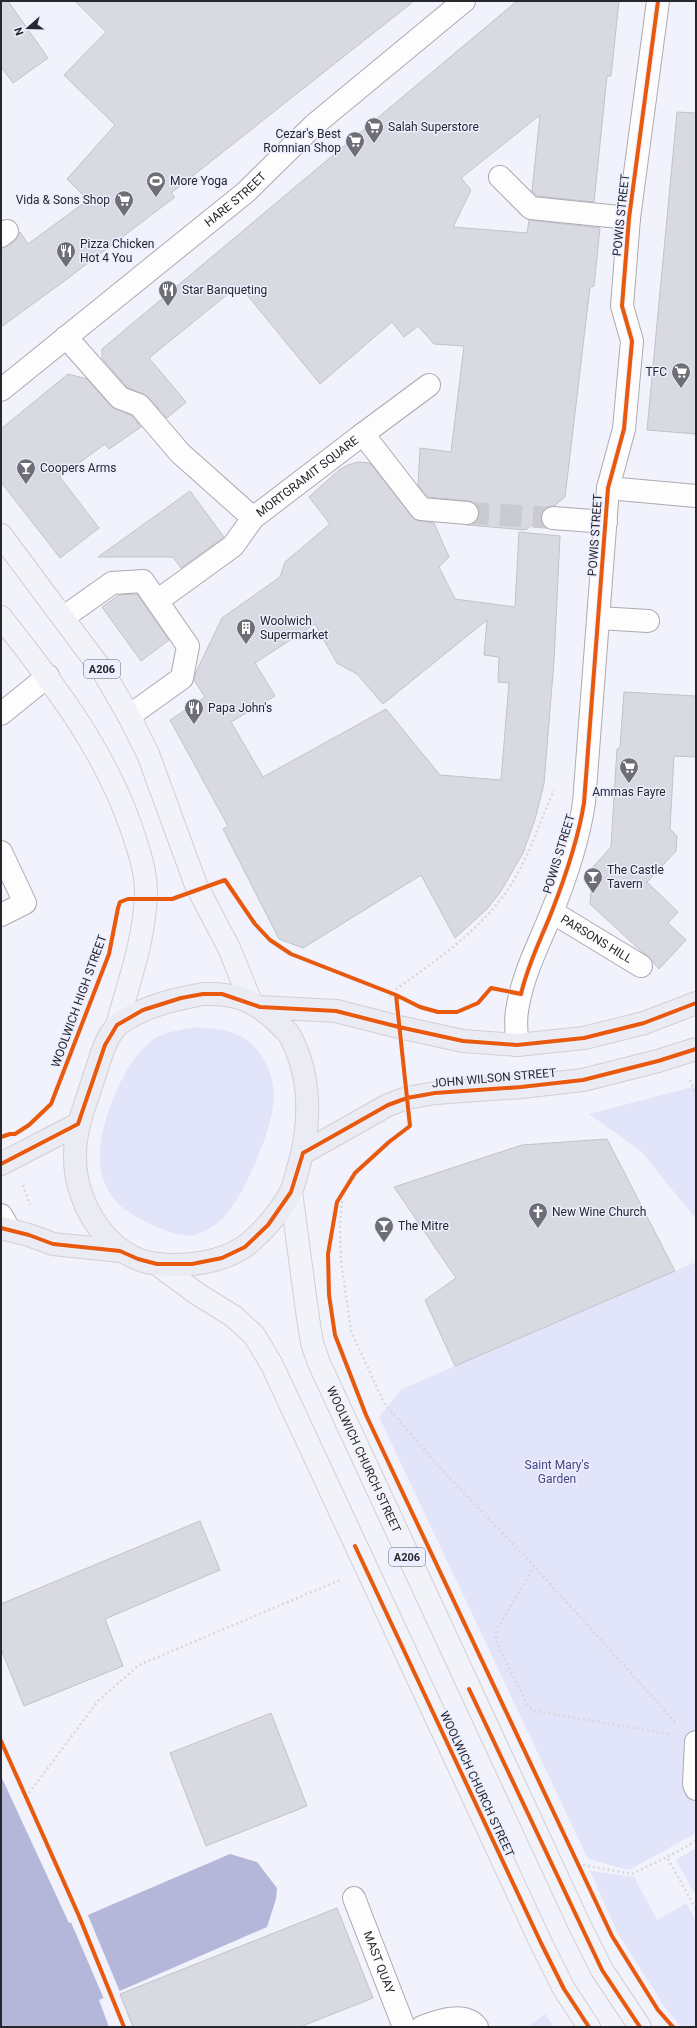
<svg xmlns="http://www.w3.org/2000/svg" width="697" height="2028" font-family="Roboto,sans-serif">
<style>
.green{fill:#e2e4fa}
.water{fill:#b5b7da}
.pier{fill:#f1f2fb}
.building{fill:#d9dae1;stroke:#c2c2c9;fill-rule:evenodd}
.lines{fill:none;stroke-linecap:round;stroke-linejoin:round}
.minor-tunnel{stroke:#c9cad2;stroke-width:22;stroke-dasharray:22 11;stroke-linecap:butt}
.minor-casing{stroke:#aaaab1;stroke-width:24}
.major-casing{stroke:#cfcfd4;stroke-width:24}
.highway-casing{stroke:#cfcfd4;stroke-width:24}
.path{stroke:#d8d8db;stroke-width:2.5;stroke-dasharray:2 3;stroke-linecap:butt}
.minor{stroke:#fdfdfe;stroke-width:22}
.major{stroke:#f2f3f8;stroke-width:22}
.highway{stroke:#ebebf4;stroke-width:22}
.cycleway-casing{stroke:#edeeff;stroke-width:6}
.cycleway{stroke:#e8590c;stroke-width:4}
.labels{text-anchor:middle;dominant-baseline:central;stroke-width:3;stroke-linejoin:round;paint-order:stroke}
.shield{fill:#edeeff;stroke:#62636d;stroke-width:1}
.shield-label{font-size:11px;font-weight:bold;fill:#27282e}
.poi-label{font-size:12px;fill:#27282e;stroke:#edeeff;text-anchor:start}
.street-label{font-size:12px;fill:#27282e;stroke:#edeeff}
.park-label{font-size:12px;fill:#454581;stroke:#edeeff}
</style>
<rect width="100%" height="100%" fill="#f1f2fb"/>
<path class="green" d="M198,1027C215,1029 234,1030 247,1040C263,1052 274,1075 274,1095C275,1123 246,1191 228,1212C221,1222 206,1232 194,1235C177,1239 140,1220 127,1211C112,1201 102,1183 100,1165C97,1128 121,1066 150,1042C162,1031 183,1030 198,1027Z
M696,1086V1219L641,1151L589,1114Z
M696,1262V1833L629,1870L588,1859L379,1417L402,1389Z
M696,1848V1896L676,1860Z
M590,1871L634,1877L657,1920L686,1903L696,1921V2027H681L664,2006L617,1932Z
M545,2014L554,2027H527Z"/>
<path class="water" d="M1,1776L69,1923L230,1854L257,1862L277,1888L276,1899L267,1927L99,2000L109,2027H1Z"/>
<path class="pier" d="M87,1913L120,1992L104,1999L70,1920Z"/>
<path class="building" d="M1,1H8L48,58L13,83L1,67Z
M75,1H414L171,193L175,197L63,282L1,327V249L15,241L20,232L28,244L88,200L67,179L115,125L64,75L106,32Z
M517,1H619L611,76H607L594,202L537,196L532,191L540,115L461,178L471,190L453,227L527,233L529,220L600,228L594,286L590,287L565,497L554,506L547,507L542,511L541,517L526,530L467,525L477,520L479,514L478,508L474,503L468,501L428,497L418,485L420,448L451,452L464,346L434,344L418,326L404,337L392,322L320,384L239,285L149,358L186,402L167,418L148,397L127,387L102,358V349Z
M677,112L696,113V434L647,430Z
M68,374L87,379L111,406L132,416L141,427L109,449L105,444L60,477L99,528L60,558L1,482V429Z
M358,462L370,463L415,520L434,523L449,557L439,567L455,599L515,607L519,532L560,536L554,661L544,784L535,819L523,853L501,891L487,909L455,938L421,875L303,948L279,939L223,829L228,826L170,720L205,697L194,680L196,672L222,618L280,577L285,562L330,524L309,497L339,470L348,465ZM487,620L484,655L499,657L498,682L509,683L501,780L440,775L386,709L263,777L231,722L275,696L255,663L315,624L337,663L357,674L383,704Z
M190,491L224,537L181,568L173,557H98Z
M137,594L169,640L141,661L102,607L119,595Z
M624,692L696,696V757L674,756L670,829L677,836L676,851L647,882L678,912L668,923L686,940L659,969L648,956L641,951L590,904L593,867L611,847L617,749L620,747Z
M607,1139L675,1271L455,1366L425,1300L456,1278L394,1187L522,1145Z
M200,1521L220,1570L105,1619L123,1666L24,1706L1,1649V1604Z
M271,1713L307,1806L206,1846L170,1753Z
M337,1908L373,1998L300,2027H133L120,1994Z"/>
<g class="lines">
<path class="minor-tunnel" d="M467,513L553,518"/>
<g class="minor-casing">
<g id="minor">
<path d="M500,177L531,208L629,218"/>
<path d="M1,236L7,231"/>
<path id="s1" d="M66,337L120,398L139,405L180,453L253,518L363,434L421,509L467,513"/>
<path id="s2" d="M1,390L246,192L314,125L464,1"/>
<path d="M363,434L429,385"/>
<path d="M608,488L696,496"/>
<path d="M553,518L606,522"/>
<path d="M157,601L233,546L253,518"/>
<path d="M64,617L112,583L143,581L188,646L182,678L129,716"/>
<path d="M599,618L648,621"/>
<path d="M1,714L48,676"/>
<path d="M1,852L25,903L1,915"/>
<path id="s3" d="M552,912L641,966"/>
<path d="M517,1045C517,1034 515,1022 517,1011C522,976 538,946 551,914C566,878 578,841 584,803L608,488L624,429L632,341L622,306L629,218L658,1"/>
<path d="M1,1215L9,1229"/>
<path d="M696,1742L694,1784L696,1789"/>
<path id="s4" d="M354,1898L404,2027"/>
<path d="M422,2027C438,2021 464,2011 477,2027"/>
</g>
</g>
<g class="major-casing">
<g id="major">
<path d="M1,535L104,673L129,716L148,754L196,885L229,948L251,1002"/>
<path d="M1,617C53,683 103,747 131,827C138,848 146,870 146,892C145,938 129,982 117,1025"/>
<path id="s5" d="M291,1192L308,1318L312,1343L319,1363L579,1924L602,1970L640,2027"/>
<path d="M157,1264L196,1293L233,1316L254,1335L272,1365L541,1943L564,1989L589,2027"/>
</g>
</g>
<g class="highway-casing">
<path id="highway" d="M203,994C235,993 252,999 276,1021C280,1026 287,1030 290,1036C312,1077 311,1125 298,1169C296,1176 294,1185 291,1192C283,1207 271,1222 259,1234C254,1238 249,1244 244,1247C220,1263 186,1267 158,1264C108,1259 74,1203 75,1155C75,1128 86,1103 94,1077C100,1061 104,1039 117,1026C120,1022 126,1020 130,1017C153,1004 177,999 203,994Z
M260,1007L336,1011L399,1027L463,1041L517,1045L584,1038L644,1023L696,1003
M303,1153L388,1105L407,1098L435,1093L521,1087L583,1080L658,1061L696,1049
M1,1164L78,1124
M1,1228L29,1235L53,1244L120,1251"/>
</g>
<path class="path" d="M390,997L391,993C439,958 492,924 520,869C533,844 542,817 554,790
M690,1080L696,1095
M23,1185L30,1205
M342,1201L340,1225L341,1261L351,1331L384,1403L444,1472L534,1566L676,1723
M534,1566L498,1628L495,1639L528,1706L535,1711L669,1734
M26,1797L98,1701L139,1665L340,1580
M696,1841L667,1857L696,1909
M583,1865L632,1874L667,1857"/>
<use href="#minor" class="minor"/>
<use href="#major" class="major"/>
<use href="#highway" class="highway"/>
<g class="cycleway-casing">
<path id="cycleway" d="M396,995L410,1126L389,1142L355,1173L337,1202L328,1254L329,1295L335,1335L366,1415L612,1936L658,2010L673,2027
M1,1137L10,1134H15L29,1125L51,1104L109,954L118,908L120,902L128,899H172L225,880L255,924L270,940L291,954L396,995L420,1007L438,1012H457L478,1003L491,988L521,994C528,964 541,939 552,911C566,875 578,840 584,803L608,488L624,429L632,341L622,306L629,218L658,1
M1,1164L78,1124L105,1045L117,1025L143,1010L181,998L203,994H222L260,1007L336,1011L399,1027L463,1041L517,1045L584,1038L644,1023L696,1003
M1,1228L29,1235L53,1244L120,1251L138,1259L157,1264H192L222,1258L245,1247L268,1225L291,1192L303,1153L388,1105L407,1098L435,1093L521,1087L583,1080L658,1061L696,1049
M355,1546L541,1943L564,1989L589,2027
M469,1689L602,1970L640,2027
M1,1741L79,1916L124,2027"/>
</g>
<use href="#cycleway" class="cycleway"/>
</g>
<defs>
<g id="supermarket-pin" transform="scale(1)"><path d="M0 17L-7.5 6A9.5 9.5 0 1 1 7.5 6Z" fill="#6e6f76" stroke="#edeeff"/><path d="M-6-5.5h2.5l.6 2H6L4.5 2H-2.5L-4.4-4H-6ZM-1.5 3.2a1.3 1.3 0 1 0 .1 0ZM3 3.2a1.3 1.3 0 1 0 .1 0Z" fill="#fff"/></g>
<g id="stadium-pin" transform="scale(1)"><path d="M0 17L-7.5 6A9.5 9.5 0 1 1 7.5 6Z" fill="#6e6f76" stroke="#edeeff"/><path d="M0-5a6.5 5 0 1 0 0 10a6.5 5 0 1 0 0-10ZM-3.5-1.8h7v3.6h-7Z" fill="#fff"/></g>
<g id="restaurant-pin" transform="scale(1)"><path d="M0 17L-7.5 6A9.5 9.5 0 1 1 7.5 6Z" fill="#6e6f76" stroke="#edeeff"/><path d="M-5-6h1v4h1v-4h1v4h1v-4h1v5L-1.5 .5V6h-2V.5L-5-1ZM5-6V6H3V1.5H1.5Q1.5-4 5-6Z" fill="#fff"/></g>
<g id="bar-pin" transform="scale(1)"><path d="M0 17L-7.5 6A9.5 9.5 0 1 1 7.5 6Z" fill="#6e6f76" stroke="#edeeff"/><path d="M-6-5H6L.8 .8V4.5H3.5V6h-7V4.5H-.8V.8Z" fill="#fff"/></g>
<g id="building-pin" transform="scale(1)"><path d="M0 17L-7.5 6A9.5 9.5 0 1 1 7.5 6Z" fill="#6e6f76" stroke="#edeeff"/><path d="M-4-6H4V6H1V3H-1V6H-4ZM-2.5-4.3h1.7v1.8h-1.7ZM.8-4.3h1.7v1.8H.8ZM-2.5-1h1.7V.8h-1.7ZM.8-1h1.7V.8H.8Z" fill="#fff"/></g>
<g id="church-pin" transform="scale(1)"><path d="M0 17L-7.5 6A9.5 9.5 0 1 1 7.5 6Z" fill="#6e6f76" stroke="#edeeff"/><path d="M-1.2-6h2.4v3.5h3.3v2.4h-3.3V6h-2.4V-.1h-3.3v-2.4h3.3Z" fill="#fff"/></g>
</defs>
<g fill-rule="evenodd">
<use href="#supermarket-pin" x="374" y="127"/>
<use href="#supermarket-pin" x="355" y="141"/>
<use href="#stadium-pin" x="156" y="181"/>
<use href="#supermarket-pin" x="124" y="200"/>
<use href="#restaurant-pin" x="66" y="251"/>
<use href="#restaurant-pin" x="168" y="290"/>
<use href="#supermarket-pin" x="681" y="372"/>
<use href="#bar-pin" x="26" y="468"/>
<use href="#building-pin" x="246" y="628"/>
<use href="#restaurant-pin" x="194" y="708"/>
<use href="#supermarket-pin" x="629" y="767"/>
<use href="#bar-pin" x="593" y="877"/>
<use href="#church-pin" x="538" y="1212"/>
<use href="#bar-pin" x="384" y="1226"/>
</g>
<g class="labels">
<g class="shield">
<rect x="84" y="660" width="36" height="18" rx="3"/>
<rect x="389" y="1548" width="36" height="18" rx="3"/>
</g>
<g class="shield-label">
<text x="102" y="669">A206</text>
<text x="407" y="1557">A206</text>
</g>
<g class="poi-label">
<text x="388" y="127">Salah Superstore</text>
<text x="341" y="134" text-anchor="end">Cezar's Best<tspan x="341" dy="14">Romnian Shop</tspan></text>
<text x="170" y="181">More Yoga</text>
<text x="110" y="200" text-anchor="end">Vida &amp; Sons Shop</text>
<text x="80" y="244">Pizza Chicken<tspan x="80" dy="14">Hot 4 You</tspan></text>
<text x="182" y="290">Star Banqueting</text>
<text x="667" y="372" text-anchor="end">TFC</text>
<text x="40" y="468">Coopers Arms</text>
<text x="260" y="621">Woolwich<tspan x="260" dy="14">Supermarket</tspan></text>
<text x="208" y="708">Papa John's</text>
<text x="629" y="792" text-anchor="middle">Ammas Fayre</text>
<text x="607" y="870">The Castle<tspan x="607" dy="14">Tavern</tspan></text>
<text x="552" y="1212">New Wine Church</text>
<text x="398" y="1226">The Mitre</text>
</g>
<g class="street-label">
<text stroke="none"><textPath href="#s2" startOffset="302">HARE STREET</textPath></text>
<text transform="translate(621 215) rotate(-84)">POWIS STREET</text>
<text stroke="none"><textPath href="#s1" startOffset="331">MORTGRAMIT SQUARE</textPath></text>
<text transform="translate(595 535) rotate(-86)">POWIS STREET</text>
<text transform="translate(559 854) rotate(-73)">POWIS STREET</text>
<text stroke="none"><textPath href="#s3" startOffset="52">PARSONS HILL</textPath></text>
<text transform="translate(79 1001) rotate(-70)">WOOLWICH HIGH STREET</text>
<text transform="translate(494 1078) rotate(-5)">JOHN WILSON STREET</text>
<text stroke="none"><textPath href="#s5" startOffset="280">WOOLWICH CHURCH STREET</textPath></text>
<text transform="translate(477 1784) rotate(65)">WOOLWICH CHURCH STREET</text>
<text stroke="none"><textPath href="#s4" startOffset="69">MAST QUAY</textPath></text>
</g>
<g class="park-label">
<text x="557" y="1465">Saint Mary's<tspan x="557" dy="14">Garden</tspan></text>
</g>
</g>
<rect width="697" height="2028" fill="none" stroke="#27282e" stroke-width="4"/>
<g transform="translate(28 28) rotate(250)" stroke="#edeeff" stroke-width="3" paint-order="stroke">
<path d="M0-3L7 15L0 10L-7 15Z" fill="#27282e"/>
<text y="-6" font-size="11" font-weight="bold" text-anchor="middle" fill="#27282e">N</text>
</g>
</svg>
